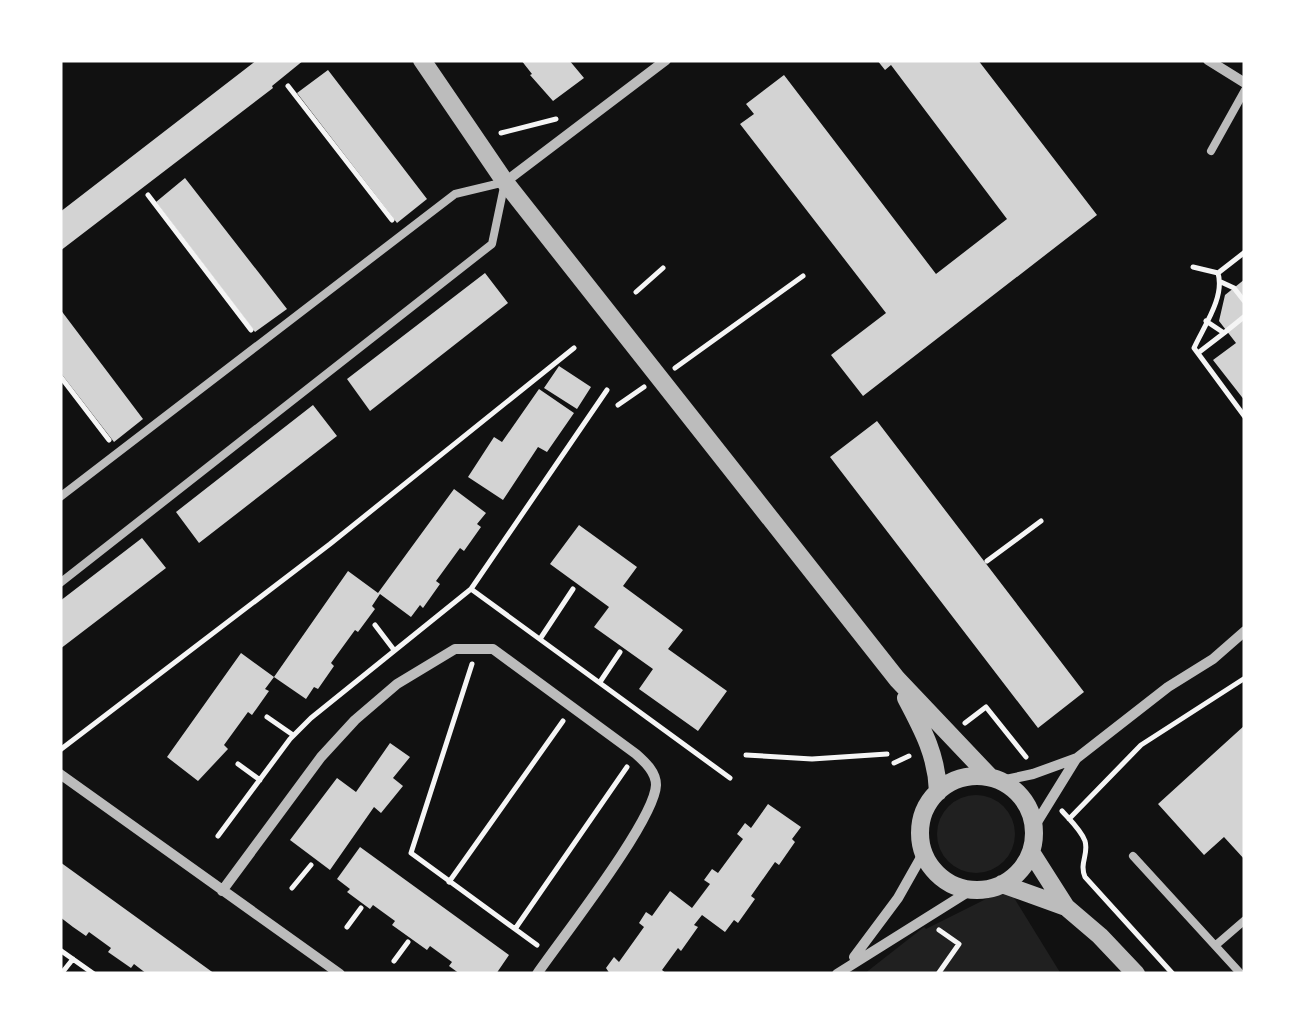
<svg xmlns="http://www.w3.org/2000/svg" width="1305" height="1034" font-family="'Sofia Sans Condensed',sans-serif">
<style>
.green{fill:#202020}
.building{fill:#d3d3d3}
.lines{fill:none;stroke-linecap:round;stroke-linejoin:round}
.path{stroke:#f5f5f5;stroke-width:5}
.service{stroke:#bcbcbc;stroke-width:8}
.minor{stroke:#bcbcbc;stroke-width:10}
.tertiary{stroke:#bcbcbc;stroke-width:18}
</style>
<rect width="100%" height="100%" fill="#111"/>
<path class="green" d="M937 834a39 39 0 1 1 78 0a39 39 0 1 1-78 0Z
M1008,888L1061,974H864L924,927L926,929Z"/>
<path class="building" d="M257,60H304L272,86L273,88L60,251V212Z
M521,60H569L584,78L553,101L530,75L532,74Z
M877,60H978L1097,215L863,396L831,355L886,313L740,124L754,114L746,104L784,75L936,274L1007,219L891,65L885,70Z
M328,70L427,199L397,223L297,93Z
M185,178L287,309L255,332L156,202Z
M485,273L508,303L370,411L347,379Z
M1245,279V401L1213,360L1236,343L1219,321L1225,295Z
M60,309L143,419L114,442L60,372Z
M559,366L591,387L577,409L544,388Z
M539,389L574,413L547,452L538,447L503,500L468,477L494,437L502,442Z
M313,405L337,436L199,543L176,512Z
M877,421L1084,692L1038,728L830,457Z
M454,489L486,513L477,524L481,527L464,551L460,548L436,581L440,584L423,608L420,605L411,617L380,594L372,606L375,609L358,632L355,630L331,663L334,666L318,689L314,687L306,699L274,677L265,689L269,691L252,715L248,712L224,745L228,749L198,781L167,757L241,653L274,677L348,571L378,593Z
M579,525L637,567L623,586L683,630L668,649L727,691L698,731L639,689L653,669L594,627L609,607L550,564Z
M142,538L166,568L60,649V601Z
M1245,725V860L1224,837L1204,855L1158,804Z
M390,743L410,757L393,778L403,786L381,813L374,807L330,870L290,840L337,778L356,792Z
M768,804L801,827L792,839L795,842L779,865L775,862L751,896L755,899L738,923L734,920L725,932L702,915L694,925L698,927L681,951L678,948L662,970L667,974H610L606,968L614,957L619,962L644,927L639,923L646,912L652,916L670,891L692,908L710,884L704,880L712,869L718,873L743,839L737,834L745,823L751,828Z
M360,847L509,955L496,974H460L449,966L452,962L430,946L427,950L392,925L395,921L373,905L370,909L347,892L350,889L337,879Z
M60,862L215,974H147L134,964L131,968L108,952L111,948L89,932L86,936L73,927L60,917Z"/>
<g class="lines">
<path class="path" d="M288,86L392,220
M501,133L556,119
M148,195L251,330
M1193,267L1218,273C1225,297 1204,326 1194,348L1245,417
M1218,273L1245,252
M1221,282L1234,288L1245,302
M636,292L663,268
M1224,333L1245,316
M1198,353L1224,333L1206,321
M675,368L803,276
M60,376L109,440
M618,405L644,387
M987,561L1041,521
M471,589L607,390
M375,625L394,650
M540,639L573,589
M472,664L411,853L537,945
M600,682L620,652
M267,717L293,735
M965,723L986,707L1026,757
M60,750L330,544L574,348
M746,755L812,759L887,754
M894,763L909,756
M238,764L260,780
M1062,811C1069,819 1081,830 1085,841C1089,854 1079,863 1085,877L1173,974
M1069,819L1141,745L1245,678
M218,836L290,739L311,718L471,589L730,778
M449,882L563,721
M292,888L311,865
M347,927L361,908
M515,929L627,767
M60,950L94,974
M394,961L408,942
M61,974L73,959
M938,974L959,944L939,930"/>
<path class="service" d="M1211,151L1245,90
M60,497L455,194L505,182L492,244L60,583
M1133,856L1241,974
M1216,945L1245,920"/>
<path class="minor" d="M1208,60L1245,83
M505,182L666,60
M60,774L340,974
M1001,781L1033,774L1077,758L1168,687L1213,659L1245,631
M1034,827L1076,759
M222,891L321,757L355,720L397,684L455,649H493L636,754C645,762 656,772 656,785C655,820 561,939 537,974
M854,957L898,898L924,852
M837,974L971,890"/>
<path class="tertiary" d="M422,60L505,182L897,679L990,777
M906,698C923,730 937,756 938,792
M920 833a57 57 0 1 1 114 0a57 57 0 1 1-114 0Z
M1031,852L1066,907
M1002,884L1066,907L1100,936L1136,974"/>
</g>
<rect width="1305" height="1034" fill="none" stroke="#ffffff" stroke-width="125"/>
</svg>
